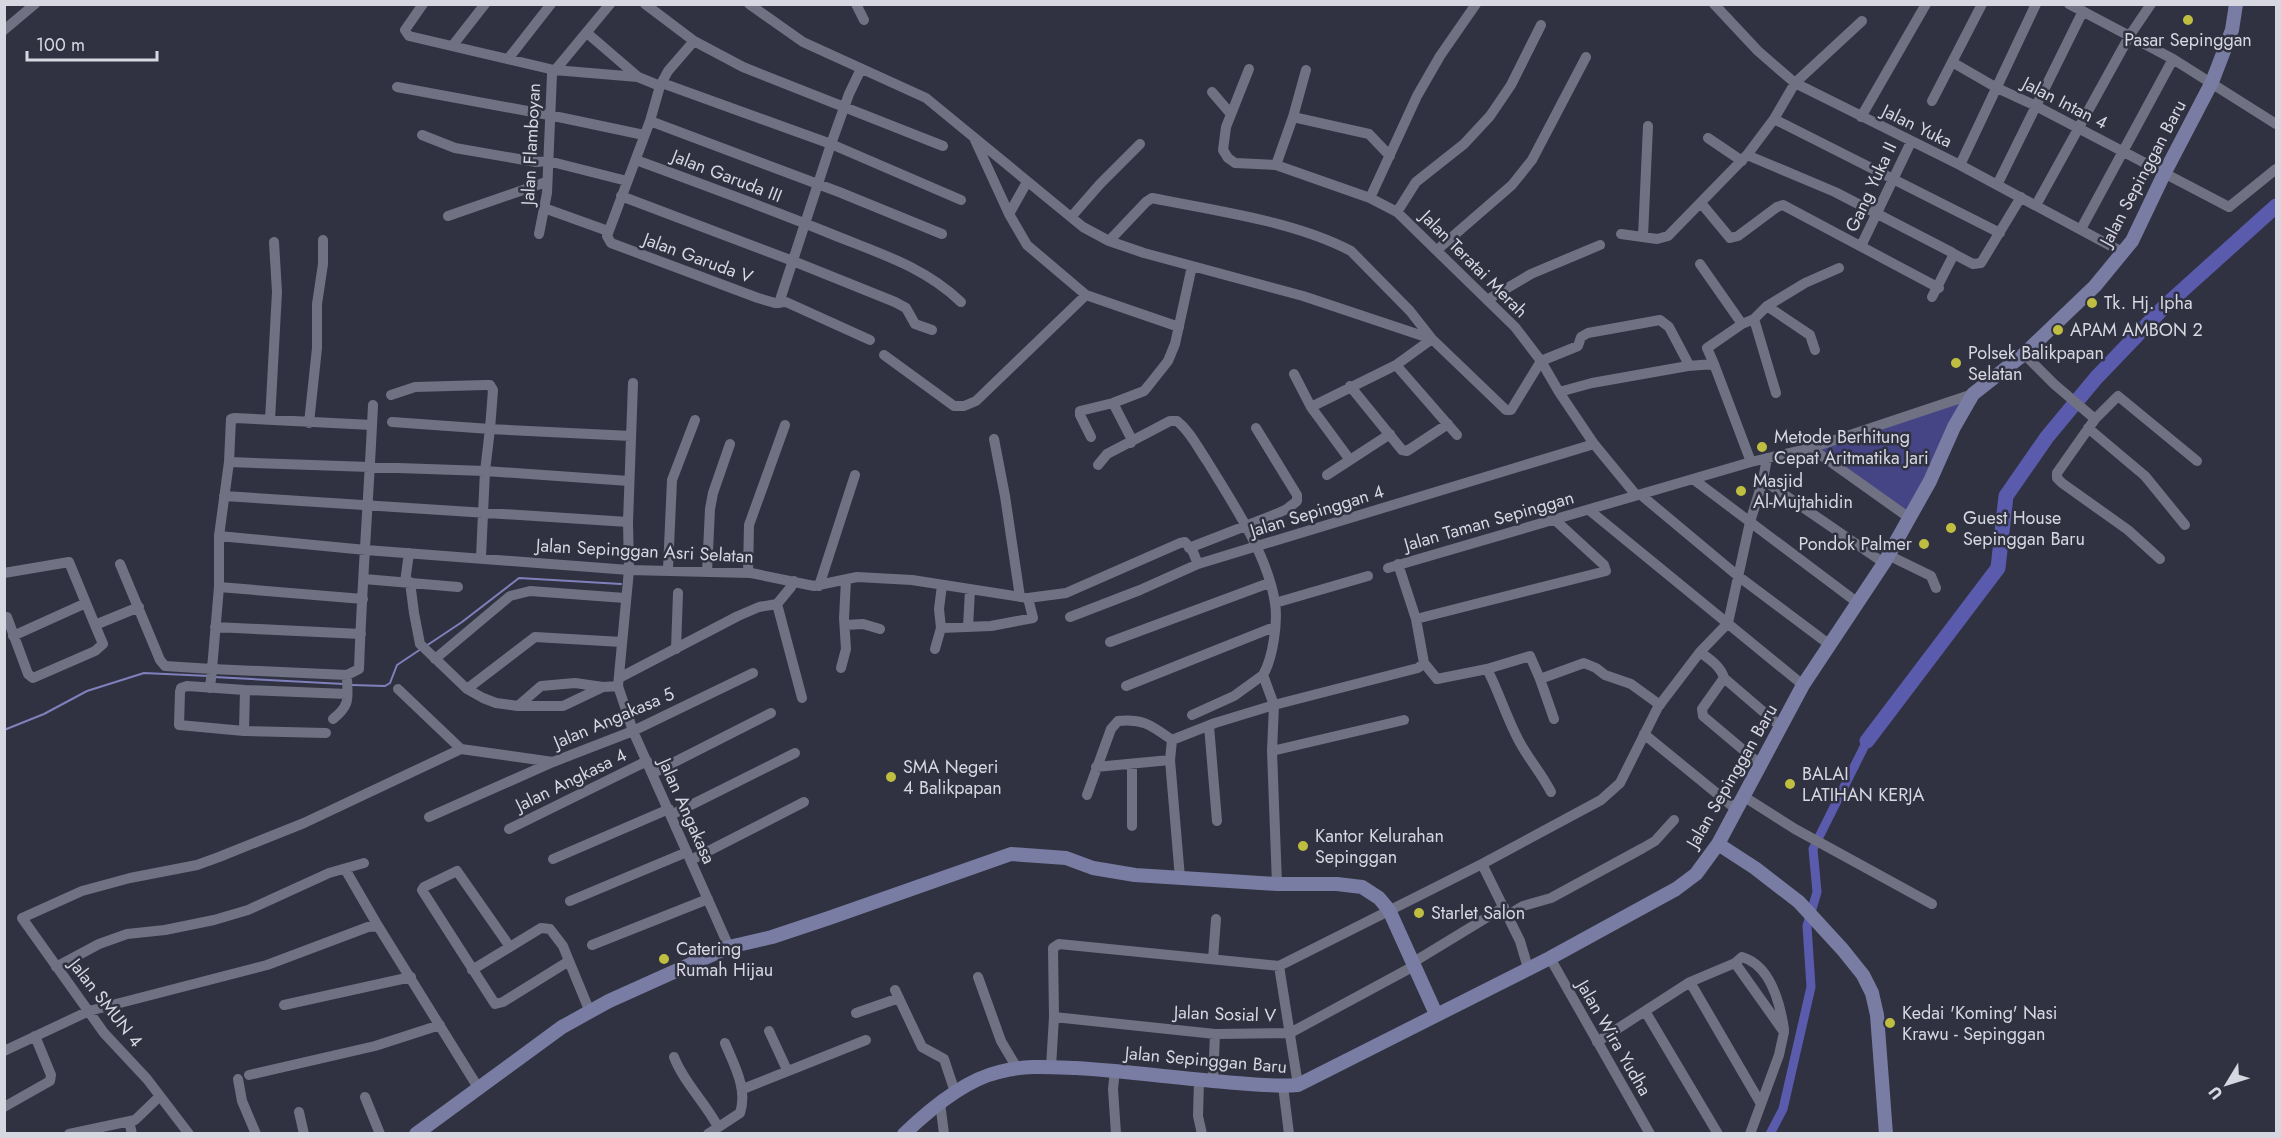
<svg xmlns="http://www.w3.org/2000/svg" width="2281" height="1138" font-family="Jost,sans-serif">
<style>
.green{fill:#454586}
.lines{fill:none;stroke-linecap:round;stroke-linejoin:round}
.stream{stroke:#7f80bc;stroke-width:2}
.canal{stroke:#5a5bac;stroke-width:9}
.river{stroke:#5a5bac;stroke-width:15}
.street{stroke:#707283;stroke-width:10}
.secondary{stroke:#7a7da3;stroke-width:14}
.poi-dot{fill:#bfbe41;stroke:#313241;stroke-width:2}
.labels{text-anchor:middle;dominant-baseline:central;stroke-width:5;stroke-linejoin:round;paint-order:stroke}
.poi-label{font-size:18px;fill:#d6d7e1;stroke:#313241;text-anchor:start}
.street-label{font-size:18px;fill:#d6d7e1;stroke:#313241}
</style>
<rect width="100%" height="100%" fill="#313241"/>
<path class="green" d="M1963,401L1907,511L1821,449Z"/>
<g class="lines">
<path class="stream" d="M426,646L462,622L519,578L621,584
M214,677L344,684
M352,685L385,686L390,683L397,665L421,649
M4,730L44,714L87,691L144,673L209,676"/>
<path class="canal" d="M1770,1134L1783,1109L1811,987L1807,926L1817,892L1813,849L1867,741"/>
<path class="river" d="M1867,741L1998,568L2006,496L2047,437L2096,378L2165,306L2276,206"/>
<path class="street" d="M423,4L405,30L409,36L554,70L638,77L660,86
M645,4L694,41L743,67L943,146
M749,4L803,42L926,98L1083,227L1109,241L1144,253L1303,296L1432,339L1506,410H1511L1541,361L1578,346L1581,337L1588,333L1660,320L1669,327L1688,363V366L1592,383L1559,392
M856,4L864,20
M1714,4L1758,51L1795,83L1960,165L2124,253
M2069,4L2173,59L2276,124
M4,30L35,4
M587,33L637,76
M694,41L668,71L660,86L650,121L607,236L611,243L758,298L775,303L786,302L870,340
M453,45L485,4
M508,59L551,4
M1952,62L1997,88L2036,106L2229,207L2276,169
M1249,69L1226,127L1223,150L1228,158L1235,163L1276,165L1370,198L1397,212L1515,327L1541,361L1559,392L1594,444L1636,495
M662,83L831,144L961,200
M397,87L549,115L644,135
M1212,92L1230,113
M1932,101L1982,4
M1293,117L1369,134L1390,156
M1861,117L1926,4
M1774,119L2000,233
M650,121L839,192L942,234
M422,135L455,148L536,162L548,161L627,181
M1708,138L1742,161
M975,140L1009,214L1027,245L1086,295
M1747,155L1835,192L1951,252L1954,254L1932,297
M636,160C699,183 762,206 824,231C874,252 921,264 961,302
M1276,165L1293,117L1306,70
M1960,165L2036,4
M1997,185L2083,11
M621,196L793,261L895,302L906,308L915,324L932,330
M1370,198L1417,96L1440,56L1476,4
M1701,203L1730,238L1738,236L1777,207L1783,205L1939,288
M2036,205L2130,35L2151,4
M544,208L608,231
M1397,212L1416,182L1464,144L1490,116L1511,85L1541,25
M1009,214L1027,182
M448,216L546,182
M1072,216L1100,184L1140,144
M2081,229L2173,59
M539,234L547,193L552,74L610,4
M1621,234L1657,239L1668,236L1747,155L1774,119L1795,83L1862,21
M1643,236L1648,126
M1109,241L1146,202L1152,198C1216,211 1294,221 1351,251L1410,311L1432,339L1396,365L1311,407
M1861,246L1911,142
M1437,250L1512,185L1532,160L1586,57
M1954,254L1973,264L1981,263L2021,197
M1700,264L1742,324
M1487,300L1531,274L1600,245
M779,303L831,144L849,94L861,69
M1767,306L1810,335L1815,350
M1754,319L1776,393
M2024,354L2054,384L2095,419
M884,355L954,406H964L976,401L1086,295L1179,327
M1714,364L1707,348L1710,346L1742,324L1754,319L1767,306L1805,283L1839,268
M1396,365L1457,435
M1688,366L1714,364L1751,462
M1294,374L1311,407L1350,460
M633,383L628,522L629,570L618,686L633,731L729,947
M1350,386L1402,450L1407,451L1448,424
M391,395L415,387L485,385H490L493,390L490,429L392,422
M1113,403L1131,438V443
M270,420L277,292L274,242
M309,423L317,348V304L323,264V240
M372,425L234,418L231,419L229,462L219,536V587L212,669L347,675L359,669C362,581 369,493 373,405
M2088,428L2145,476L2185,525
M1091,437L1080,415V411L1113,403L1144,391L1149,385L1168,361L1175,344L1192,266
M994,439L1005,496L1020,597
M1811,448L1908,517
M229,462L485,471L629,481
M1327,475L1390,434
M1693,479L1858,603
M1763,480L1884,563
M1641,495L1738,576L1830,645
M224,496L628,522
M1589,510L1803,685
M219,536L366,550L629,570L751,573L814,586L857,577L912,580L1028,598L1066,593L1180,543L1185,542L1193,552L1198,564
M1189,548L1276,514L1287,509L1297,501V495L1256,428
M1888,555L1931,576L1936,588
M481,557L485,471L490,429L631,436
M2160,559L2128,530L2062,483L2057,478V473L2095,419L2118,396L2197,461
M120,564L160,660L165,666L212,669L210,688
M1388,568L1751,462L1811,448L1973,394
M668,569L672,480L695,420
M707,572L710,509L713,493L730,444
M4,573L69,562L95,625
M748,573L749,525L785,425
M364,579L458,587
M405,582L409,553
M410,582L414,613L420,644L467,689L483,698L496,703L518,706H563L603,687L618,686
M819,586L855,475
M219,587L363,599
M1275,603L1368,576
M777,604L802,698
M7,617L28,674L33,678L95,651L103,644L95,625L139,607
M1070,617L1140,590L1198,564L1594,444
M1416,619L1606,571L1604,565L1555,520
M845,625L863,624L880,629
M215,627L361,634
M968,627L970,590
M941,628L991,626L1033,618L1028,598
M13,636L86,603
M1110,642L1269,583
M676,649L678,593
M935,649L941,628L939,609L942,585
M1700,652C1709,659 1721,666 1724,678L1702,709L1703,716L1760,764
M435,659L510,596L530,591L625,598
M1424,663L1437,679L1487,669C1498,690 1505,713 1516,735C1525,755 1541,772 1551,792
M841,668L846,649L844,618L846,580
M1487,669L1530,656L1540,679L1554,719
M619,678L738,616L759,607L777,604L791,587L794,581
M1724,678L1781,727
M1540,679L1584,663L1596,668L1605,675L1631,684L1660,705
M187,686L245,690L244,731L179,725L180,692L181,688Z
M1126,686L1274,627
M398,689L461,749L553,762L633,731L753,673
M467,689L535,637L622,642
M245,690L347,694
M518,706L541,686L575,683L603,687
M1192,715L1234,696L1263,675
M333,719C352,704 347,697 347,675
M1209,726L1217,821
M244,731L326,733
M1644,734L1736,809
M1172,740L1170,760L1180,878
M1272,751L1404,720
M1096,767L1170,760
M653,773L771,713
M1087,795L1111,729L1118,721C1143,718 1152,726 1172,740L1215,723L1274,705L1263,675C1273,658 1278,622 1275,603C1268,555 1232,502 1207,461C1198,448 1190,431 1177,421H1170L1107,454L1098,465
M1743,796L1795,829L1932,904
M671,815L795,753
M429,817L553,762
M1132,826V765
M509,829L647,761
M553,859L669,809
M691,860L804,802
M1482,864L1601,800L1620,783L1658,707L1700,652L1728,623L1750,522L1763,480L1767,458
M345,869L378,926
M1277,884L1272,751L1274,705L1418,668L1424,663L1416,619L1398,564
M570,901L687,852
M1508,915L1523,906L1551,898L1643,848L1655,841L1674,820
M592,945L708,899
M510,947L457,871L424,887L422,890L495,1004L503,1002L569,961L590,1012
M1550,958L1650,1134
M1213,959L1216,919
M1412,963L1504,907
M1735,963L1742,957C1770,965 1780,1003 1784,1029
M1279,966L1298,1085
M56,967L99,944L127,934L165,930L214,920L248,910L329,873L364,863
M472,970L541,928L550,929L563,946L569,961
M978,977L1001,1041L1017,1068
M1690,982L1761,1104
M895,990L922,1047L944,1059L955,1092
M284,1005L411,977
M1645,1011L1718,1134
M856,1013L899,998
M1054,1017L1215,1034L1290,1033L1414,966
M769,1031L787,1070
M1597,1042L1690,982L1735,963L1784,1032L1779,1055L1750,1134
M4,1051L89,1011L267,965L368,927L378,926L479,1089
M674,1057C684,1083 705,1102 718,1127
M1051,1067L1054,1017L1053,948L1059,944L1279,966L1482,864L1520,941L1528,968
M1115,1070L1113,1089L1116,1134
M249,1075L375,1046L440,1025
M238,1079L242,1101L256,1134
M1199,1080L1198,1116L1202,1134
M1213,1081L1215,1034
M1283,1086L1289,1134
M743,1089L866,1040
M365,1097L380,1134
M940,1102L944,1134
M4,1107L50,1081L51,1075L35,1036
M299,1112L304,1134
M129,1121L132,1134
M69,1134L135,1120L160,1096
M189,1134L147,1079L104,1033L22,918L82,891L130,878L197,865L219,857L304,823L461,749
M708,1134L740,1113C748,1089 734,1065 725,1043"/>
<path class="secondary" d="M1718,844L1755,868L1799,902L1843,950L1863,975L1872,993L1877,1015L1886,1134
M416,1134L562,1027L609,1001L729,947L772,937L829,918L1011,854L1066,858L1093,868L1135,875L1277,884H1337L1362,887L1379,898L1389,910L1436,1014
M904,1134C929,1110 964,1080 999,1072C1023,1065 1050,1067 1076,1068C1126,1071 1175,1078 1225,1082C1249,1084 1274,1087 1298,1085L1550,958L1676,889L1696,874L1718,844L1803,685L1884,563L1930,481L1954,427L1973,394L2024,354L2095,286L2132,241L2165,172L2212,82L2232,30L2236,4"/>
</g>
<g class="poi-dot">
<circle cx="2188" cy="20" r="6"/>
<circle cx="2092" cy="303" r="6"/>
<circle cx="2058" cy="330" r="6"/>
<circle cx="1956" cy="363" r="6"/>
<circle cx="1762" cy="447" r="6"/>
<circle cx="1741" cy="491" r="6"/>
<circle cx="1951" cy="528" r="6"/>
<circle cx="1924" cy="544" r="6"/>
<circle cx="891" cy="777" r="6"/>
<circle cx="1790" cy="784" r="6"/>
<circle cx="1303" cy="846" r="6"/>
<circle cx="1419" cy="913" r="6"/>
<circle cx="664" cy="959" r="6"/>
<circle cx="1890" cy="1023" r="6"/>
</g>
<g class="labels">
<g class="poi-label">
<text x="2188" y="40" text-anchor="middle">Pasar Sepinggan</text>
<text x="2104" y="303">Tk. Hj. Ipha</text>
<text x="2070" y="330">APAM AMBON 2</text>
<text x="1968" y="353">Polsek Balikpapan<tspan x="1968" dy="21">Selatan</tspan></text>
<text x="1774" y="437">Metode Berhitung<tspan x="1774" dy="21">Cepat Aritmatika Jari</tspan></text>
<text x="1753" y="481">Masjid<tspan x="1753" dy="21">Al-Mujtahidin</tspan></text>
<text x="1963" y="518">Guest House<tspan x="1963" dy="21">Sepinggan Baru</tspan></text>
<text x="1912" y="544" text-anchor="end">Pondok Palmer</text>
<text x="903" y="767">SMA Negeri<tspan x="903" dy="21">4 Balikpapan</tspan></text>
<text x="1802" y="774">BALAI<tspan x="1802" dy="21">LATIHAN KERJA</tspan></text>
<text x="1315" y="836">Kantor Kelurahan<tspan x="1315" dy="21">Sepinggan</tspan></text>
<text x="1431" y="913">Starlet Salon</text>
<text x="676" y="949">Catering<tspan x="676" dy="21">Rumah Hijau</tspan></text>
<text x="1902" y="1013">Kedai 'Koming' Nasi<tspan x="1902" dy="21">Krawu - Sepinggan</tspan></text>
</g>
<g class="street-label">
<text transform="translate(2065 103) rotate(27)">Jalan Intan 4</text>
<text transform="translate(1917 126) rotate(26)">Jalan Yuka</text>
<text transform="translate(531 144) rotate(-87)">Jalan Flamboyan</text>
<text transform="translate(2143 173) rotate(-62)">Jalan Sepinggan Baru</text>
<text transform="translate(727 176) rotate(21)">Jalan Garuda III</text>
<text transform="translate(1871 187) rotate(-65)">Gang Yuka II</text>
<text transform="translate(698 258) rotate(20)">Jalan Garuda V</text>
<text transform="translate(1474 264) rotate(45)">Jalan Teratai Merah</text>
<text transform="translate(1317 511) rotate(-17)">Jalan Sepinggan 4</text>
<text transform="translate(1489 521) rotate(-16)">Jalan Taman Sepinggan</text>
<text transform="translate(645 551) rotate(3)">Jalan Sepinggan Asri Selatan</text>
<text transform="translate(614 718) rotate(-23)">Jalan Angakasa 5</text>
<text transform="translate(1732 776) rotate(-60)">Jalan Sepinggan Baru</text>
<text transform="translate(571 780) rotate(-26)">Jalan Angkasa 4</text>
<text transform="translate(687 811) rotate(66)">Jalan Angakasa</text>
<text transform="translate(106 1003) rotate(52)">Jalan SMUN 4</text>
<text transform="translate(1225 1014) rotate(2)">Jalan Sosial V</text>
<text transform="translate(1614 1038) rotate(60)">Jalan Wira Yudha</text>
<text transform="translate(1206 1060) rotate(5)">Jalan Sepinggan Baru</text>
</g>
</g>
<rect width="2281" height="1138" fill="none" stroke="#d6d7e1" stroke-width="12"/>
<g transform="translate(2227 1084) rotate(232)" stroke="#313241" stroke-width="4.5" paint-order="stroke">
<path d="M0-4.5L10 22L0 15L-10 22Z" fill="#d6d7e1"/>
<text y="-9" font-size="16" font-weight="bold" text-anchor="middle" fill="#d6d7e1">U</text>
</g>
<path d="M27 51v9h130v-9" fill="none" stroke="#d6d7e1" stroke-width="3"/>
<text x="36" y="51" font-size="18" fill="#d6d7e1" stroke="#313241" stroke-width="4.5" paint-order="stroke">100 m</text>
</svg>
